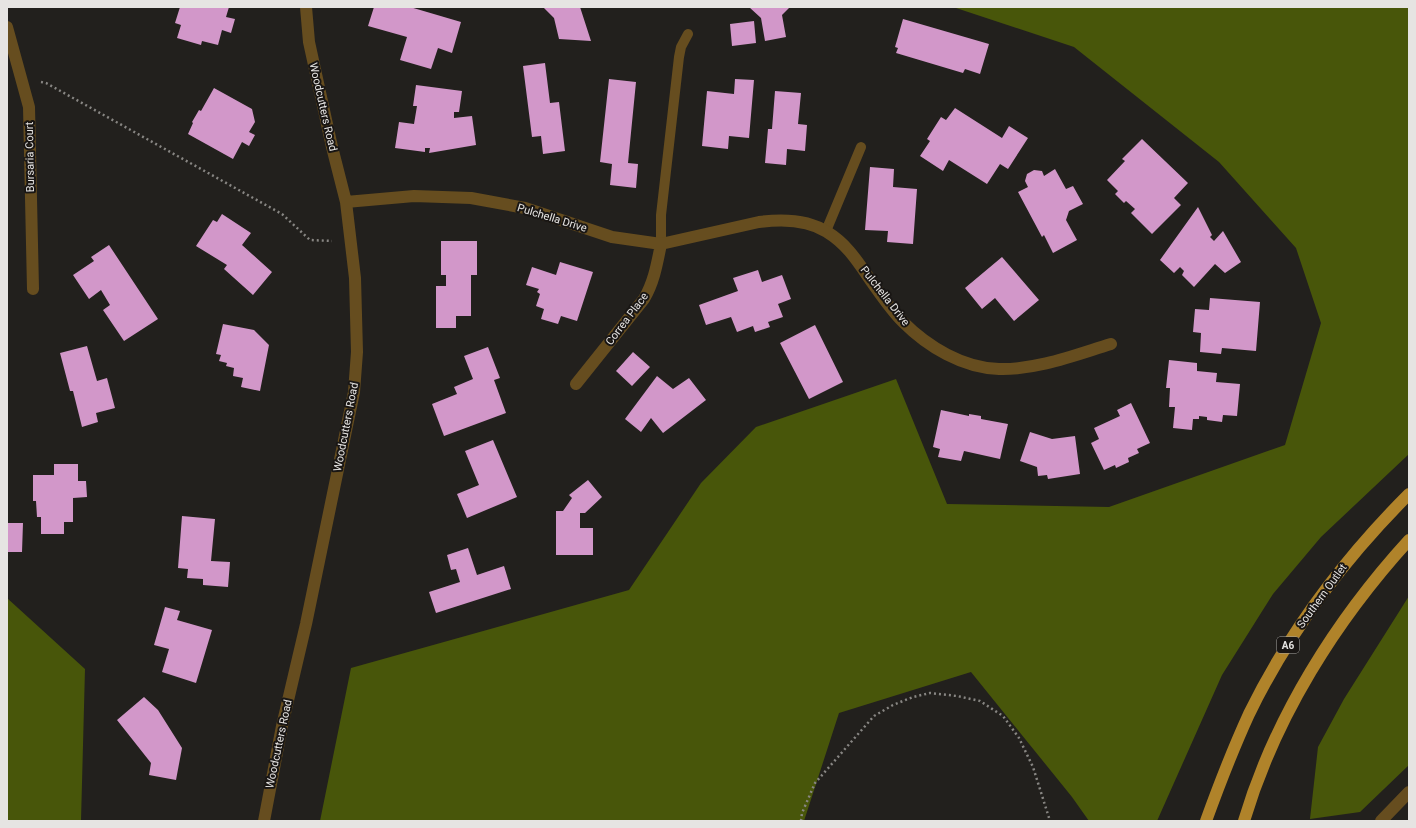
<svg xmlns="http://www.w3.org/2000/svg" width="1416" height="828" font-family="Roboto,sans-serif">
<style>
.forest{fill:#48560a}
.building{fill:#d297c9}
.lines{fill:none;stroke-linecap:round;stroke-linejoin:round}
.path{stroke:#888683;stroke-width:2.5;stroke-dasharray:2 3;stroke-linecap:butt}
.service{stroke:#664d1f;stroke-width:10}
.minor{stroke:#664d1f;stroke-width:12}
.tertiary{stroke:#664d1f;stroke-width:12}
.trunk{stroke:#b0832a;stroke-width:12}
.labels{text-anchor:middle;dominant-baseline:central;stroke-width:4;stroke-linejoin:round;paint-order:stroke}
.shield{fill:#191614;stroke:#a8a6a4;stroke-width:1}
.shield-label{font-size:10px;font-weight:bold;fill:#e6e4e2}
.street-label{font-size:11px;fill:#e6e4e2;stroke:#191614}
</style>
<rect width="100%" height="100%" fill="#22201d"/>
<path class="forest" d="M953,7H1409V454L1321,537L1273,594L1222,675L1157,821H1089L1072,797L971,672L839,713L804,821H320L351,668L629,590L701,483L756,427L896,379L947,504L1109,507L1285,445L1321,323L1296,248L1219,162L1074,47Z
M1409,596V765L1360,812L1310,819L1318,747L1344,699Z
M7,598L85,669L81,821H7Z"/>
<path class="building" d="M180,7H229L226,17L235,19L231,33L222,30L218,45L202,41L201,45L177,38L181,25L175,23Z
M374,7H410L461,22L452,53L438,48L431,69L400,60L407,37L368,26Z
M543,7H580L591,41L559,39L554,18Z
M749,7H790L782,15L786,37L765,41L761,18Z
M903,19L989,44L980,74L965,69L963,73L896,53L898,48L895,47Z
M754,21L756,43L732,46L730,24Z
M545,63L550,103L559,102L565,151L543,154L541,136L532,137L523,66Z
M609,79L636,82L628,163L638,164L636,188L610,185L612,164L600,162Z
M735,79L754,80L749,138L729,136L728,149L702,146L707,91L734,94Z
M416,85L462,91L459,112H454V118L472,116L476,145L429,153L430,148H425V152L395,148L399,122L414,124L417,106H413Z
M214,88L252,109L255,122L249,132L255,135L249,146L242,142L233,159L188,134L193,123L192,122L199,110L201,111Z
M775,91L801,93L798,124L807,125L805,151L787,149L786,165L765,163L768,129H772Z
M955,108L1002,138L1009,126L1028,138L1008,169L1000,164L987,184L949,160L943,171L920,156L930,141L927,139L941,117L946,120Z
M1142,139L1188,183L1174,198L1181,205L1152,234L1131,213L1135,209L1126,201L1124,203L1115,194L1118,191L1107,180L1125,161L1122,159Z
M870,167L894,169L893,187L917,189L913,244L887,242L888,231L865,230Z
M1055,169L1066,189L1073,186L1083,204L1069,211L1066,220L1077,240L1053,253L1044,235L1042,237L1018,192L1028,187L1025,181L1027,174L1034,170L1042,171L1044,176Z
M1198,207L1212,235L1210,237L1214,241L1223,231L1241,262L1225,273L1215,264L1194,287L1182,275L1184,271L1180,267L1174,273L1160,260Z
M222,214L251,233L242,245L272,272L253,295L224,269L227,265L196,246L213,220L217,222Z
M441,241H477V275H471V316H456V328H436V286H446V275H441Z
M109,245L158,319L124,341L103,310L110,305L101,290L89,299L73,275L94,261L91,257Z
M1002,257L1039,300L1014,321L995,298L982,309L965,288Z
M560,262L593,272L577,321L561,316L558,324L541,319L544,309L536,306L540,294L537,292L539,289L526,285L532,267L556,275Z
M758,270L762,282L782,275L791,299L778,304L783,317L768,322L770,327L755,332L753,326L737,332L731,317L706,325L699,305L738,291L733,278Z
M1210,298L1260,302L1256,351L1222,348L1221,354L1200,352L1201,333L1193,332L1195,309L1209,310Z
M223,324L254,330L269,345L260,391L241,387L243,378L233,376L234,368L226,366L227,363L219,361L221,355L216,354Z
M815,325L843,382L809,399L780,343Z
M87,346L97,381L107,378L115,408L96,413L98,422L82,427L73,391H70L60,353Z
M488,347L500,378L494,380L506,413L444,436L432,404L457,394L454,387L473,379L464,356Z
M633,352L650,367L632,386L616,371Z
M1169,360L1197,363V371L1217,373L1216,382L1240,384L1237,416L1223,415L1222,422L1207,420V417L1199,416V419H1193L1192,430L1173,428L1175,407H1169L1170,388H1166Z
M657,376L673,389L689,378L706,400L663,433L651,418L641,432L625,419Z
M1131,403L1150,443L1137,449L1139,453L1128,458L1129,462L1116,468L1115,465L1104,470L1091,443L1099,439L1094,428L1120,416L1117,410Z
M941,410L969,416V414L981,416V419L1008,424L1000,459L964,451L961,461L938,457L940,449L933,447Z
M1030,432L1052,439L1075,436L1080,474L1048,479L1047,475L1038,476L1037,467L1020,461Z
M493,440L517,497L467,518L457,494L479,485L465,451Z
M54,464H78V481H86L87,497L73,498V522H64V534H41V517H37L36,501H33V475H54Z
M588,480L602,497L585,513H580V528H593V555H556V511H563L572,498L569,495Z
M182,516L215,519L211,561L230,562L228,587L203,585V579L187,578L188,569L178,568Z
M8,523H23L22,552H8Z
M468,548L477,575L504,566L511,589L436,613L429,592L460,582L456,569L451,570L447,555Z
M165,607L180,611L177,620L212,630L196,683L162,672L169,649L154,645Z
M144,697L158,710L182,748L176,780L149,775L151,763L117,720Z"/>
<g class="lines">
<path class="path" d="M41,82L46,83L282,214L310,240L332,241
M801,821L802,813L815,783L874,716L893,705L913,697L930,693L957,696L980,701L1003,716L1019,738L1033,767L1050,821"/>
<path class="service" d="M826,231L861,147
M661,244V215L679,57L681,47L688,34"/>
<path class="minor" d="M7,27L29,107L33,289
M346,202L414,196L471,198L525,208L612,237L661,244L759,222C782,219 807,219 827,232C847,244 858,262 871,281C881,295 891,310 903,322C928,347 963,368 999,369C1037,370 1075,355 1111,344
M576,384L644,299C654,282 657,264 661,244
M264,821L282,726L306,624L354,392L357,352L355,278L346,202L332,147L309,42L306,7"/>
<path class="tertiary" d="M1381,821L1409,792"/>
<path class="trunk" d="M1206,821C1219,785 1233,749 1249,714C1289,632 1345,558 1409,494
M1244,821C1275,717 1336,620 1409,540"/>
</g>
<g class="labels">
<rect class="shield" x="1277" y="637" width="22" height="16" rx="3"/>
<g class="shield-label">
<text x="1288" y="645">A6</text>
</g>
<g class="street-label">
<text transform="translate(323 107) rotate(77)">Woodcutters Road</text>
<text transform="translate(30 157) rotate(-91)">Bursaria Court</text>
<text transform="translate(552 218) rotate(17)">Pulchella Drive</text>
<text transform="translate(885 296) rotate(52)">Pulchella Drive</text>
<text transform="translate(627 319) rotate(-53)">Correa Place</text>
<text transform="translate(346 427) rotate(-79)">Woodcutters Road</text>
<text transform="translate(1322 596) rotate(-54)">Southern Outlet</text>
<text transform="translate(279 744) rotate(-78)">Woodcutters Road</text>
</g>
</g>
<rect width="1416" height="828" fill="none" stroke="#e6e4e2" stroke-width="16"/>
</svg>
